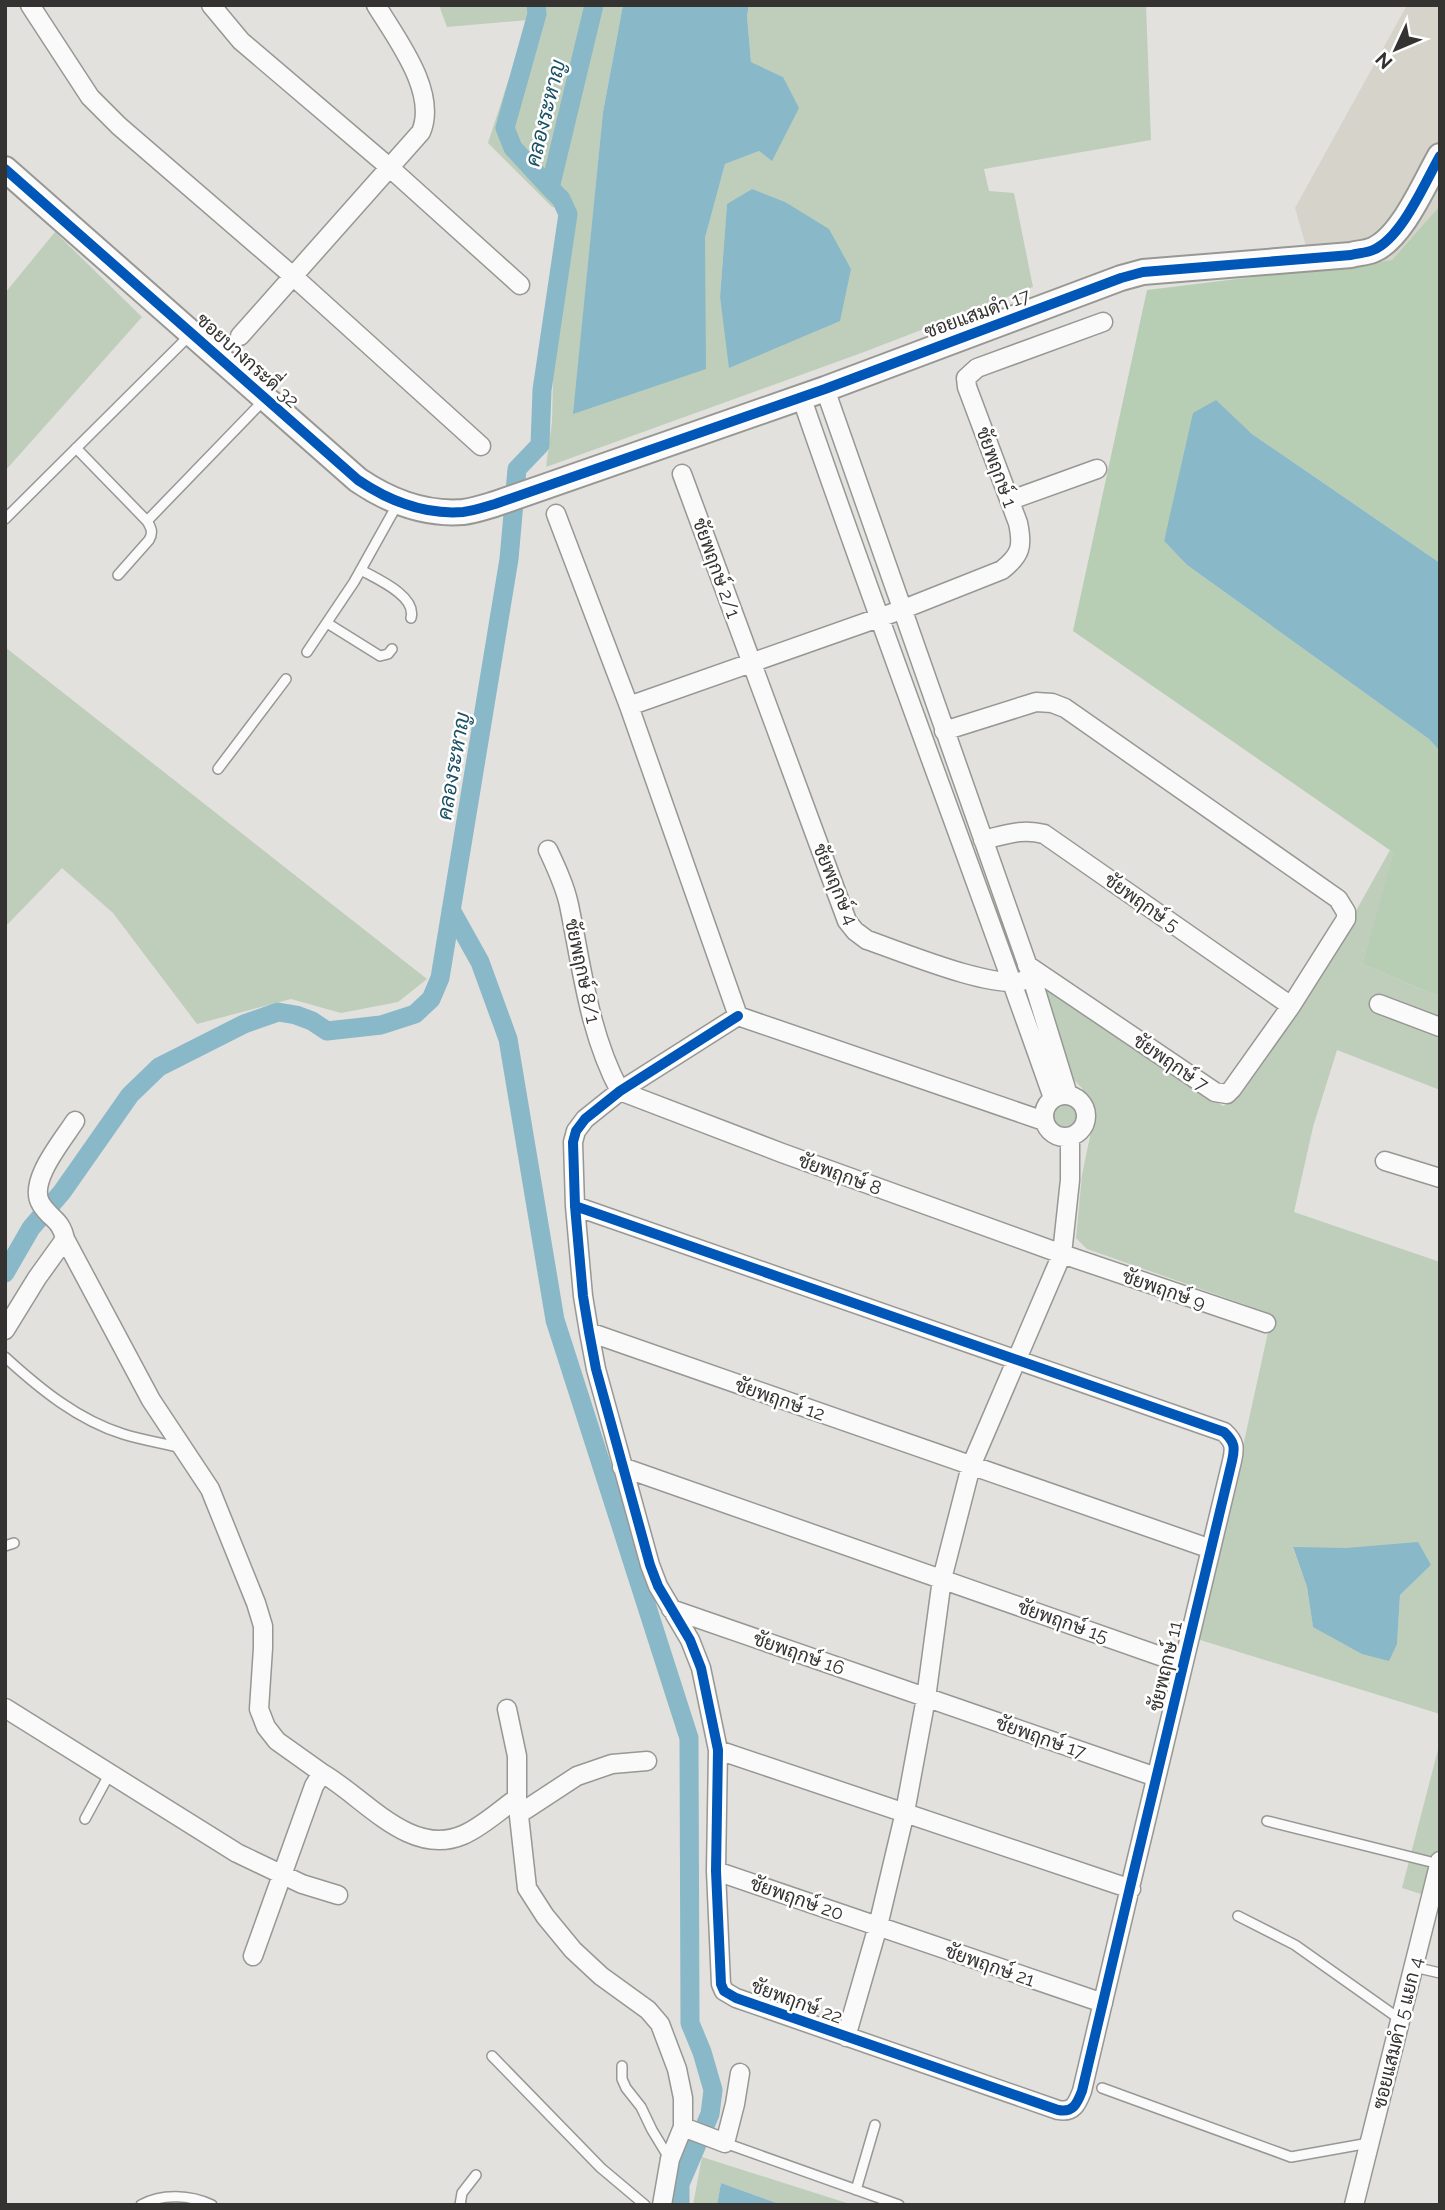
<svg xmlns="http://www.w3.org/2000/svg" width="1445" height="2210" font-family="Raleway,Sarabun,sans-serif">
<style>
.built{fill:#d5d3ca}
.green{fill:#becebb;fill-rule:evenodd}
.forest{fill:#b8ceb4}
.water{fill:#89b8c8}
.lines{fill:none;stroke-linecap:round;stroke-linejoin:round}
.canal{stroke:#89b8c8;stroke-width:19}
.lane-casing{stroke:#979794;stroke-width:12}
.street-casing{stroke:#979794;stroke-width:21}
.secondary-casing{stroke:#979794;stroke-width:28}
.lane{stroke:#fbfafa;stroke-width:9}
.street{stroke:#fbfafa;stroke-width:18}
.secondary{stroke:#fbfafa;stroke-width:24}
.cycleway-casing{stroke:#fff;stroke-width:15}
.cycleway{stroke:#0057b8;stroke-width:10}
.labels{text-anchor:middle;dominant-baseline:central;stroke-width:5;stroke-linejoin:round;paint-order:stroke}
.street-label{font-size:19px;fill:#343331;stroke:#fff}
.water-label{font-size:21px;font-style:italic;fill:#1a5164;stroke:#fff}
</style>
<rect width="100%" height="100%" fill="#e2e1dd"/>
<path class="built" d="M1407,5H1440V209H1438L1392,260L1313,270L1295,208Z"/>
<path class="green" d="M439,5H623L603,112L578,370L705,369V238L725,164L759,151L772,160L783,77L751,62L747,16L749,5H1146L1151,140L984,169L989,191L1014,193L1033,287L864,352L546,467L552,422L553,378L576,209L552,207L488,143L528,20L447,27ZM752,189L730,367L720,297L727,205Z
M55,232L142,317L5,471V293Z
M5,647L427,979L398,1002L341,1013L291,999L197,1024L113,913L62,868L5,927Z
M1390,850L1395,853L1362,964L1440,997V1090L1337,1050L1313,1127L1294,1212L1440,1262V1714L1197,1639L1240,1460L1272,1314L1087,1249L1076,1238L1082,1175L1093,1122L1082,1088L1070,1076L1043,986L1223,1106L1236,1100L1357,909ZM1293,1548H1346L1431,1565L1400,1595L1397,1644L1313,1627L1307,1587Z
M1051 1115a14 14 0 1 1 28 0a14 14 0 1 1-28 0Z
M1440,1742V1900L1402,1888Z
M702,2157L853,2205H782L721,2183L717,2205H693Z"/>
<path class="forest" d="M1438,208L1440,563L1252,434L1216,401L1180,477L1164,541L1187,565L1429,739L1440,751V997L1362,964L1394,853L1073,631L1147,290L1392,260Z"/>
<path class="water" d="M623,5H749L747,16L751,62L783,77L799,108L772,161L759,151L725,164L705,238L706,369L573,414L603,112Z
M752,189L785,202L829,229L851,269L840,321L729,368L720,297L727,204Z
M1216,400L1252,434L1440,563V751L1429,739L1187,565L1164,541L1193,413Z
M1418,1542L1431,1565L1400,1595L1397,1644L1389,1661L1362,1654L1313,1627L1307,1587L1293,1547L1346,1548Z
M721,2183L782,2205H717Z"/>
<g class="lines">
<path class="canal" d="M536,5L537,14L505,128L513,148L550,188
M451,910L480,962L508,1039L555,1320L689,1738L690,2023L702,2052L713,2090L710,2114L680,2184V2205
M5,1273L31,1228L62,1192L130,1095L159,1067L244,1024L278,1012L296,1015L312,1021L327,1031L381,1025L415,1014L431,999L440,978L509,559L517,469L540,445L542,390L568,214L561,199L550,188L594,5"/>
<g class="lane-casing">
<path id="lane" d="M76,448L147,521L265,399
M5,519L190,335
M361,570C377,579 417,596 411,618
M118,575L149,540C153,533 152,529 147,521
M327,623L380,656L388,654L392,649
M307,652L354,582L397,505
M218,769L286,679
M5,1357C40,1389 78,1420 123,1434C142,1440 162,1443 182,1448
M5,1546L14,1543
M85,1819L110,1773
M1267,1821L1439,1864
M1238,1916L1295,1945L1401,2020
M1414,1967L1440,1973
M492,2056L601,2168L645,2205
M622,2066V2079L626,2088L641,2107L652,2130L669,2158
M1102,2088L1291,2157L1369,2143
M725,2143L899,2205
M856,2190L875,2125
M141,2205C162,2193 191,2195 212,2205
M460,2205L462,2193L476,2175"/>
</g>
<g class="street-casing">
<path id="street" d="M30,5L90,97L119,126L294,277L481,446
M211,5L241,41L389,167L520,285
M240,336L421,132C438,92 396,38 376,5
M825,389L1032,978L1068,1095
M801,396C882,632 971,864 1053,1098
M682,474L847,921L855,931L867,940C900,951 991,989 1022,981
M1011,500L1097,469
M556,514L629,706L738,1016
M629,706L901,610L1002,570C1021,555 1023,546 1018,523L967,387L966,378L977,368L1103,322
M944,731L1036,702L1052,703L1065,708L1338,899L1346,912V919L1291,1006L1232,1089L1227,1094L1215,1092L1027,965
M983,840C1005,835 1022,828 1044,834L1291,1006
M548,850C556,867 565,886 569,905C582,968 589,1034 620,1091L782,1153L1062,1254L1266,1323
M1379,1004L1440,1027
M738,1016L1044,1121
M1044 1116a21 21 0 1 1 42 0a21 21 0 1 1-42 0Z
M1385,1161L1440,1178
M575,1206L1224,1432C1235,1442 1235,1448 1232,1461C1180,1671 1132,1881 1082,2091C1077,2104 1073,2113 1058,2110L736,1998L724,1991L721,1984L716,1871L718,1750L701,1668L690,1640L658,1586L650,1565L596,1369L589,1332L583,1296L575,1206L573,1142L576,1131L585,1119L620,1091L738,1016
M65,1239L151,1400L210,1489L256,1603L263,1626V1648L259,1709L266,1727L277,1741L322,1773
M5,1330L37,1278L65,1239C61,1219 50,1219 41,1204C27,1182 63,1140 75,1121
M589,1332L1211,1549
M622,1467L1183,1664
M671,1609L1156,1777
M5,1708L237,1853L302,1884L338,1895
M507,1709L517,1756V1798L527,1888L545,1916L573,1950L601,1976L648,2010L660,2024L677,2069L683,2098V2127L670,2159L662,2205
M718,1750L1131,1889
M519,1814L577,1776L612,1764L647,1761
M716,1871L1103,2003
M253,1956L314,1786L322,1773C364,1797 410,1858 463,1835C482,1827 500,1810 517,1798
M846,2037L878,1926L905,1812L926,1698L942,1579L971,1466L1062,1254L1070,1180V1137
M683,2127L725,2143L735,2104L740,2073
M1354,2205L1440,1861"/>
</g>
<g class="secondary-casing">
<path id="secondary" d="M5,169L358,480C389,501 424,515 463,512C473,511 485,507 495,504L825,389L1121,278L1143,272L1351,255C1358,253 1366,253 1373,250C1402,238 1425,182 1440,156"/>
</g>
<use href="#lane" class="lane"/>
<use href="#street" class="street"/>
<use href="#secondary" class="secondary"/>
<g class="cycleway-casing">
<path id="cycleway" d="M5,169L358,480C389,501 424,515 463,512C473,511 485,507 495,504L825,389L1121,278L1143,272L1351,255C1358,253 1366,253 1373,250C1402,238 1425,182 1440,156
M575,1206L1224,1432C1235,1442 1235,1448 1232,1461C1180,1671 1132,1881 1082,2091C1077,2104 1073,2113 1058,2110L736,1998L724,1991L721,1984L716,1871L718,1750L701,1668L690,1640L658,1586L650,1565L596,1369L589,1332L583,1296L575,1206L573,1142L576,1131L585,1119L620,1091L738,1016"/>
</g>
<use href="#cycleway" class="cycleway"/>
</g>
<g class="labels">
<g class="street-label">
<text transform="translate(977 313) rotate(-20)">ซอยแสมดำ 17</text>
<text transform="translate(248 360) rotate(42)">ซอยบางกระดี่ 32</text>
<text transform="translate(997 467) rotate(70)">ชัยพฤกษ์ 1</text>
<text transform="translate(717 568) rotate(70)">ชัยพฤกษ์ 2/1</text>
<text transform="translate(836 884) rotate(67)">ชัยพฤกษ์ 4</text>
<text transform="translate(1142 902) rotate(35)">ชัยพฤกษ์ 5</text>
<text transform="translate(583 971) rotate(78)">ชัยพฤกษ์ 8/1</text>
<text transform="translate(1171 1062) rotate(34)">ชัยพฤกษ์ 7</text>
<text transform="translate(840 1174) rotate(20)">ชัยพฤกษ์ 8</text>
<text transform="translate(1164 1289) rotate(19)">ชัยพฤกษ์ 9</text>
<text transform="translate(780 1399) rotate(19)">ชัยพฤกษ์ 12</text>
<text transform="translate(1063 1621) rotate(19)">ชัยพฤกษ์ 15</text>
<text transform="translate(799 1653) rotate(19)">ชัยพฤกษ์ 16</text>
<text transform="translate(1165 1666) rotate(-77)">ชัยพฤกษ์ 11</text>
<text transform="translate(1041 1737) rotate(19)">ชัยพฤกษ์ 17</text>
<text transform="translate(797 1898) rotate(19)">ชัยพฤกษ์ 20</text>
<text transform="translate(990 1965) rotate(19)">ชัยพฤกษ์ 21</text>
<text transform="translate(797 2001) rotate(20)">ชัยพฤกษ์ 22</text>
<text transform="translate(1397 2033) rotate(-76)">ซอยแสมดำ 5 แยก 4</text>
</g>
<g class="water-label">
<text transform="translate(545 113) rotate(-76)">คลองระหาญ</text>
<text transform="translate(453 766) rotate(-80)">คลองระหาญ</text>
</g>
</g>
<rect width="1445" height="2210" fill="none" stroke="#343331" stroke-width="14"/>
<g transform="translate(1396 49) rotate(226)" stroke="#ffffff" stroke-width="5" paint-order="stroke">
<path d="M0-5L12 26L0 18L-12 26Z" fill="#343331"/>
<text y="-10" font-size="19" font-weight="bold" text-anchor="middle" fill="#343331">N</text>
</g>
</svg>
